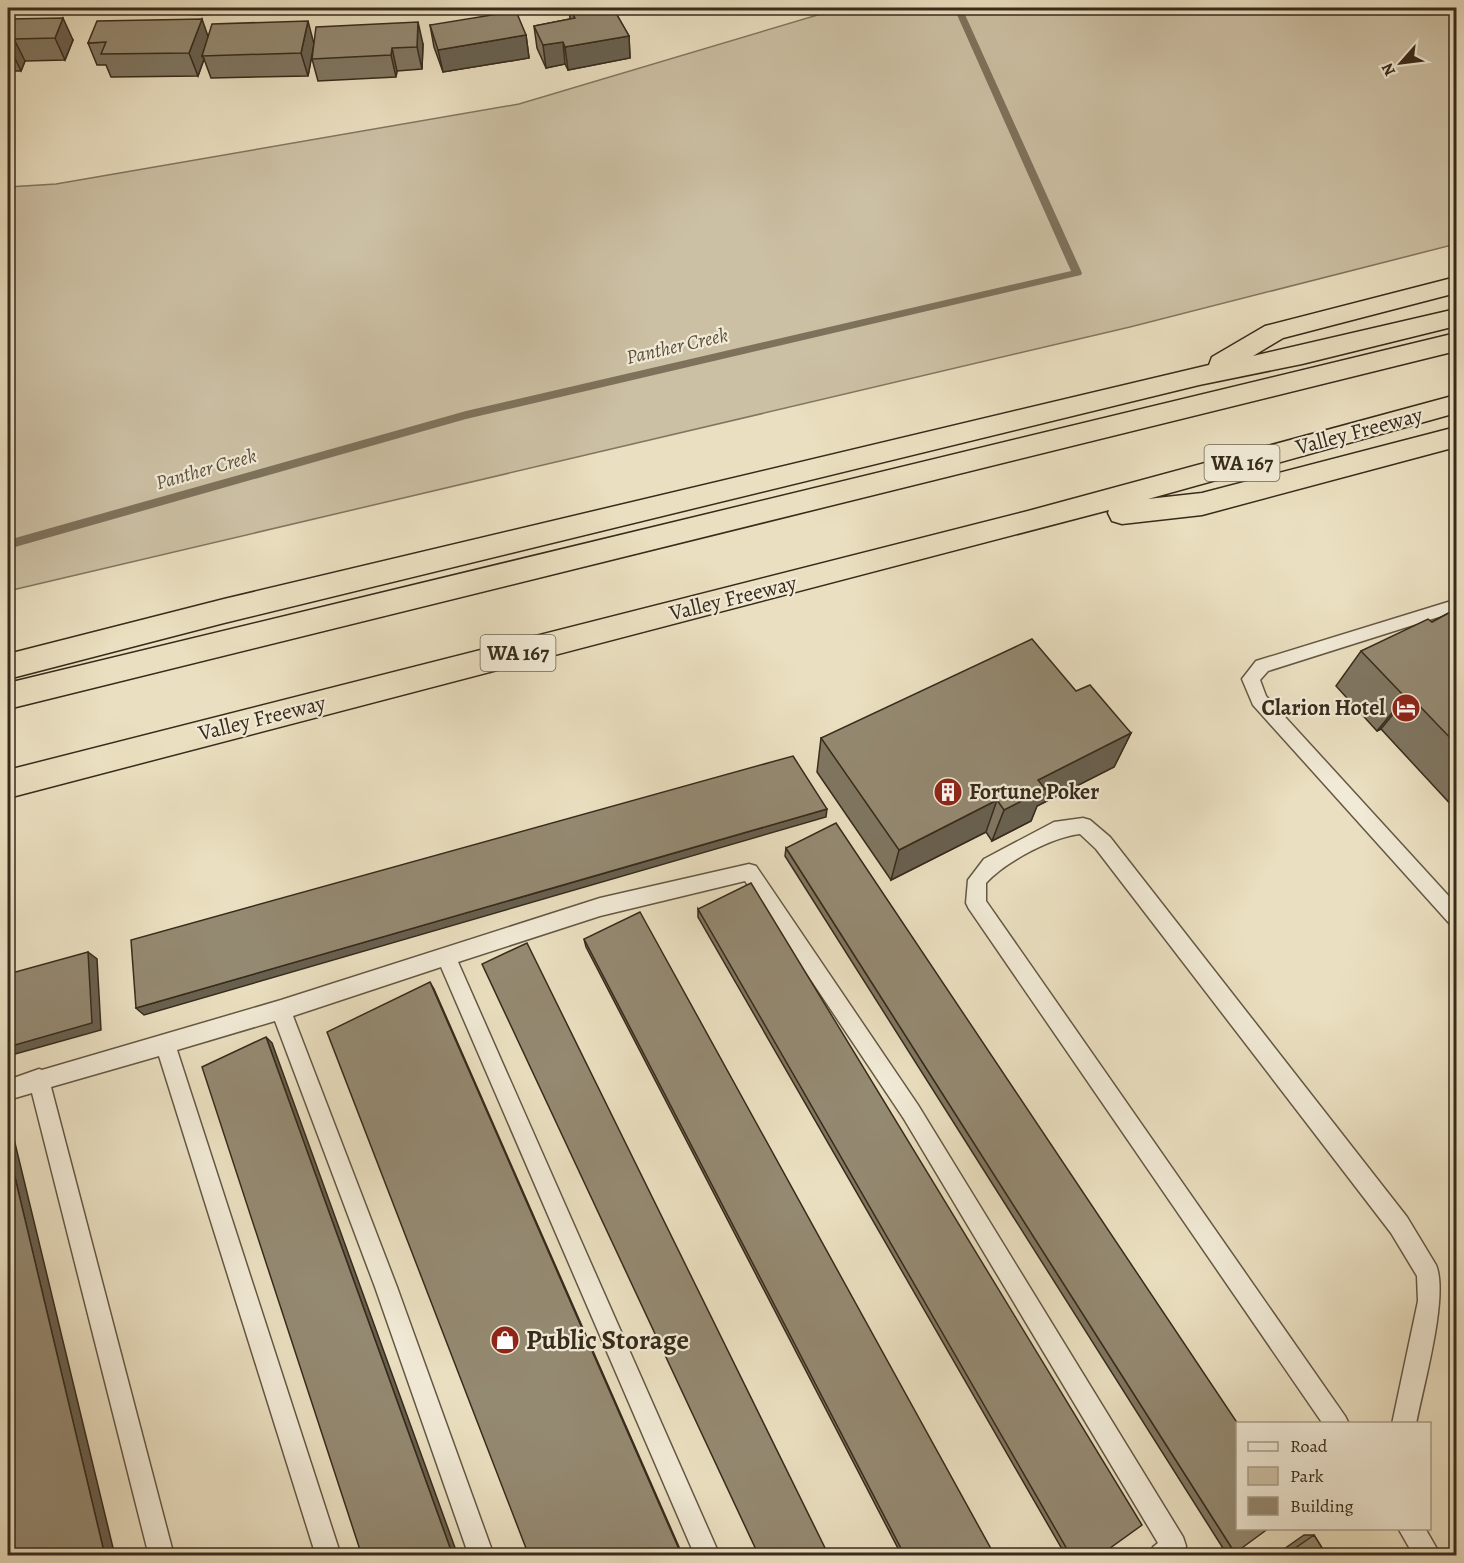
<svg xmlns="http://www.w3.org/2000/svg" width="1464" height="1563" font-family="Alegreya,serif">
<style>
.green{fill:#ccc0a4;stroke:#827660;stroke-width:1.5}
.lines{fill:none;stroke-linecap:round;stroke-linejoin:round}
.stream{fill:#7e725c;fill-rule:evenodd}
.lane-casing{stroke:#645844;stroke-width:3}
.street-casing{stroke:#645844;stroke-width:3}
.highway-casing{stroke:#372b1b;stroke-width:3}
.lane{fill:#f1ead6;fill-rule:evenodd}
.street{fill:#f1ead6;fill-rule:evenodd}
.highway{fill:#eadfc0;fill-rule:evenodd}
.wall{fill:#7f7661;stroke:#372b1b;stroke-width:1.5}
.shaded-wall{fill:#68604f;stroke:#372b1b;stroke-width:1.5}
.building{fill:#948971;stroke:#372b1b;stroke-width:1.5}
.labels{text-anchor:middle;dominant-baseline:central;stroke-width:4.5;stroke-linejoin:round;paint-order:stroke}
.far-water-label{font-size:20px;font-style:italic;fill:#5a4f3c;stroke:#f1ead6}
.shield{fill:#f1ead6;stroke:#6f6453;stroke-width:1.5}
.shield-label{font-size:21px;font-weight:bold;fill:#372b1b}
.street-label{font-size:22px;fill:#372b1b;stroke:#f1ead6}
.poi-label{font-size:22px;font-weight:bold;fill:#372b1b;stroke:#f1ead6;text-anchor:end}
.near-poi-label{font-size:27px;font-weight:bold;fill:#372b1b;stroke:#f1ead6;text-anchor:start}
</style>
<rect width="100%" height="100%" fill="#eadfc0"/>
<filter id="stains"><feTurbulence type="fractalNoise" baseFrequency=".00333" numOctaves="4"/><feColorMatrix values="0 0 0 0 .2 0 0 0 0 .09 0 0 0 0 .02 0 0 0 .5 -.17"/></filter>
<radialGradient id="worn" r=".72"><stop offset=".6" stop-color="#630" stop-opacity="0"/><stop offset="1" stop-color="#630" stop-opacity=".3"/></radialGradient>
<path class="green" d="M841,8H1456V244L1130,327L8,591V187L56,184L519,104Z"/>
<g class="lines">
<path class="stream" d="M954,8H962L1082,273L1081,275L466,419L8,549V540L466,411L1071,271Z"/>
<g class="lane-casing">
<path id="lane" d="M1448,602L1456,603V615L1448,614L1268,671L1260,680L1266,696L1456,904V926L1449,923L1253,705L1242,679L1256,661Z
M1083,818L1090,820L1110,837L1407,1217L1436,1265C1449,1296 1423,1387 1416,1424H1392L1418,1301L1417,1276L1391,1233L1096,849L1080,834C1052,837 1005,862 986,883V901L1345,1416L1349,1424H1323L969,909L966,903L968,880L984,859L1054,822Z
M749,864L756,866L918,1105L1183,1537L1186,1546L1183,1555L1150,1556L1153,1547L1158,1543L904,1119L745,881L600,916L458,962L720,1556H695L441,967L293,1016L397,1287L494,1556H469L375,1287L275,1021L177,1050L341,1556H316L159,1056L51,1087L174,1556H149L32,1093L8,1100V1080L39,1069L42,1070L281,1000L600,898Z
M1398,1528H1425L1441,1556H1414Z"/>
</g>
<g class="street-casing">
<path id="street" d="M178,8H221L218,12C206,15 193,15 181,12Z"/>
</g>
<g class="highway-casing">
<path id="highway" d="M1456,277V293L1283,338L1253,356L1456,309V326L1302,364L1199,385L224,623L8,679V654L224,599L1209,365L1212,357L1265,326Z
M1456,333V351L8,709V683Z
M1456,395V413L1148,499L1202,493L1456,427V447L1202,515L1122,524L1112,521L1108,513L1109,510L8,798V770L1028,511Z"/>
</g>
<use href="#lane" class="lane"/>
<use href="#street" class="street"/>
<use href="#highway" class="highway"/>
</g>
<path class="wall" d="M569,8H613L629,36L630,58L568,70L565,64L546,68L537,48L534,26L570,19Z
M8,19L73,40L65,60L25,61L21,71H8Z
M430,25L526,35L529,58L443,72L434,47Z
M208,37L314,41L423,44L422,69L397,71L396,77L318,81L312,59V54L308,76L211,78L204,59L198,76L111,77L106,65H97L88,43Z
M1456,609V810L1381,729L1377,731L1336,686L1361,651L1432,622Z
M1076,691L1131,733L1114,767L1037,806L1031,821L992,841L986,832L891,880L817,772L821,738Z
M786,848L1235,1553H1226L785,856Z
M698,909L1099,1556H1066L698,917Z
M584,939L995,1556H902L586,947Z
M1304,1535H1314L1327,1556H1274Z"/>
<path class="shaded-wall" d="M63,18L73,40L65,60L55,38Z
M202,19L210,42L202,56L204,59L198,76L189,53Z
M308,21L314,44L308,76L301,53Z
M418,22L423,44L422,69L417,47Z
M526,35L529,58L443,72L438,50Z
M629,36L630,58L568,70L565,47Z
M14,39L25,61L21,71L10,48Z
M563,42L565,64L546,68L543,45Z
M392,48L397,71L396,77L391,55Z
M1409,695L1381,729L1377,731L1405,697Z
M1131,733L1114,767L1037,806L1031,821L992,841L1004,810L1038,780Z
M997,800L986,832L891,880L899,850Z
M827,809L826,817L144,1015L136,1008Z
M88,952L97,959L101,1030L8,1056V1047Z
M430,982L434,989L683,1556H682Z
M266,1037L272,1043L458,1556H453Z
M8,1136L14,1139L115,1556H105L8,1148Z"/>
<path class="building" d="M569,8H613L629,36L565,47L563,42L543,45L534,26L575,18Z
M516,11L526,35L438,50L430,25Z
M63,18L55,38L14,39L10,48H8V19Z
M202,19L189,53L101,54L106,42L88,43L97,21Z
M308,21L301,53L202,56L212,24Z
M418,22L417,47L392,48L391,55L312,59L316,27Z
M1456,609V744L1409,695L1405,697L1361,651L1428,619L1432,622Z
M1032,639L1076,691L1090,685L1131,733L1038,780L1045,789L1004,810L997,800L899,850L821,738Z
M793,756L827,809L136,1008L131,940Z
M836,823L1238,1424V1528H1269L1235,1553L786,848Z
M751,883L1142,1525L1099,1556H1071L698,909Z
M640,912L995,1556H905L584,939Z
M527,943L829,1556H759L482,964Z
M88,952L92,1023L8,1047V974Z
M430,982L682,1556H529L327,1032Z
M266,1037L453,1556H362L202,1067Z
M8,1148L105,1556H14L8,1523Z
M1314,1535L1327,1556H1284Z"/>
<defs>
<g id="hotel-disc" transform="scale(1.5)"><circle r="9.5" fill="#8f2418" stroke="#f1ead6"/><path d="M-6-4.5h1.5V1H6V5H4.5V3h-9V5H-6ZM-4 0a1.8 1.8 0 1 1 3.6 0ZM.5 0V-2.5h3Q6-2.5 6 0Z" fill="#fff"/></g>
<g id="building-disc" transform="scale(1.5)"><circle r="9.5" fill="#8f2418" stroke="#f1ead6"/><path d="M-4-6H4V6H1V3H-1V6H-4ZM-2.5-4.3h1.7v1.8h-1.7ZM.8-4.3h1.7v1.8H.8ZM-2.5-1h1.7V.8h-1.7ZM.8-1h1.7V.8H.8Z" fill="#fff"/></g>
<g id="shop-disc" transform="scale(1.5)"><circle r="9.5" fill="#8f2418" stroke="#f1ead6"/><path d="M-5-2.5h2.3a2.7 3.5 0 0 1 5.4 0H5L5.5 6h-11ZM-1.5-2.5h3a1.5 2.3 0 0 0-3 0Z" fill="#fff"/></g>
</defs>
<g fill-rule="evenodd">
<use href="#hotel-disc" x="1406" y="708"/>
<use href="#building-disc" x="948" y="792"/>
<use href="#shop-disc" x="505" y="1340"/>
</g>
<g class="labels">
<g class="far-water-label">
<text transform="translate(677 346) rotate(-13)">Panther Creek</text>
<text transform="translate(206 469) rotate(-16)">Panther Creek</text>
</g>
<g class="shield">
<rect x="1204.5" y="445" width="75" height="36" rx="4.5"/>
<rect x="480.5" y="635" width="75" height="36" rx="4.5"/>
</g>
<g class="shield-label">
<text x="1242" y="463">WA 167</text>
<text x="518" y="653">WA 167</text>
</g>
<g class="street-label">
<text transform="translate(1359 431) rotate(-15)">Valley Freeway</text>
<text transform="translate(733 598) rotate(-14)">Valley Freeway</text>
<text transform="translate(262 718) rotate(-14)">Valley Freeway</text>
</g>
<g class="poi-label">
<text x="1385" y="708">Clarion Hotel</text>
<text x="969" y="792" text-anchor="start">Fortune Poker</text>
</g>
<g class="near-poi-label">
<text x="526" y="1340">Public Storage</text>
</g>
</g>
<rect width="1464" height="1563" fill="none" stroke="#eadfc0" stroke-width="30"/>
<rect x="9" y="9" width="1446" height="1545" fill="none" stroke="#372b1b" stroke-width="3"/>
<rect x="15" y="15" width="1434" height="1533" fill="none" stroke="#372b1b" stroke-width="1.5"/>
<rect x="1236" y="1422" width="195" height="108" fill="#f1ead6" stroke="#a79e8b" stroke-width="1.5"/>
<rect x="1248" y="1442" width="30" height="9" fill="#f1ead6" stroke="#a79e8b" stroke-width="1.5"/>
<text x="1290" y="1452" font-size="18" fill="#372b1b">Road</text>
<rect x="1248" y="1467" width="30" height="18" fill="#ccc0a4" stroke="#a79e8b" stroke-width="1.5"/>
<text x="1290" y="1482" font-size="18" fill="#372b1b">Park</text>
<rect x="1248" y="1497" width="30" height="18" fill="#948971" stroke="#a79e8b" stroke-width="1.5"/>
<text x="1290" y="1512" font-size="18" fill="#372b1b">Building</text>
<g transform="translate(1401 63) rotate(242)" stroke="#f1ead6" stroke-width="4.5" paint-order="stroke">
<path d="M0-4.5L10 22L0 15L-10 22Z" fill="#372b1b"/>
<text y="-9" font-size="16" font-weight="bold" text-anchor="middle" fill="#372b1b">N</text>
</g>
<rect width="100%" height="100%" filter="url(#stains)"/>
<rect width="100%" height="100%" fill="url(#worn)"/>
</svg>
